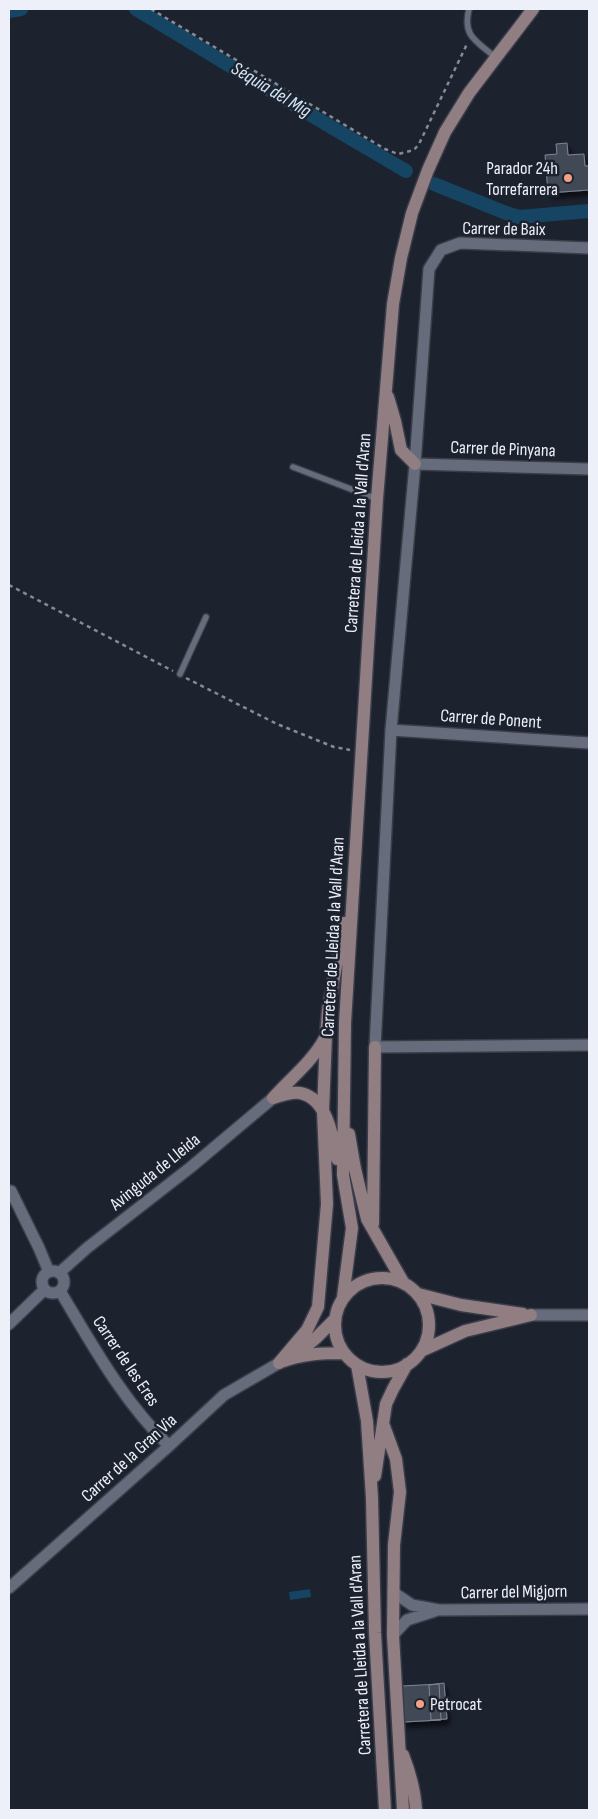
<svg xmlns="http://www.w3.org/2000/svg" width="598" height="1819" font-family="'Sofia Sans Condensed',sans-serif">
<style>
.water{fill:#164463}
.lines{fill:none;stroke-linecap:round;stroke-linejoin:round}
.canal{stroke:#164463;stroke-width:14}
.building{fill:#434957;stroke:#7f8595;filter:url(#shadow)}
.lane-casing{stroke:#3a3d49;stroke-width:8}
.street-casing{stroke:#3a3d49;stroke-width:14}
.secondary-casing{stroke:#3a3d49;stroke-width:15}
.path{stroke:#868a95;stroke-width:2.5;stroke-dasharray:4 4;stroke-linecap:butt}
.lane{stroke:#666c7c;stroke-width:5.5}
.street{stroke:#666c7c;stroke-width:11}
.secondary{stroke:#907e83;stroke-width:12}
.poi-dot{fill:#f39f83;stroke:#1d222f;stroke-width:2}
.labels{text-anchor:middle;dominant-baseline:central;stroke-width:5;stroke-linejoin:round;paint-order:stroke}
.poi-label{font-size:18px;fill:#edf0f9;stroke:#1d222f;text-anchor:end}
.street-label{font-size:18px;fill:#edf0f9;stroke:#1d222f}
.water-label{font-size:19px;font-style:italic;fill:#d2e6f6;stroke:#1d222f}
</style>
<defs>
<filter id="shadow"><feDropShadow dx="3" dy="5.5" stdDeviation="2.5" flood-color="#0009"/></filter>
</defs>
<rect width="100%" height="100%" fill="#1d222f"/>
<path class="water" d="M310,1589L311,1597L290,1600L289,1592Z"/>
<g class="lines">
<path class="canal" d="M136,9L316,118L406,171
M9,11L21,9
M434,184L506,213L519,217L589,211"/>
</g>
<path class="building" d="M567,143L568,155L584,154L585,166H589V190L548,193L545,155L557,154L556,144Z
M444,1683L447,1719L431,1720L429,1685Z
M439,1684L441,1720L403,1722L402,1686Z"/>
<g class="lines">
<g class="lane-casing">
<path id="lane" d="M469,9C462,37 477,41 496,58
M293,467L377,499
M180,674L206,617"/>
</g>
<g class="street-casing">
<path id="street" d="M589,248L460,243L441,250L429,269L415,464L391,730L375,1047L589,1045
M415,464L589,469
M391,730L589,743
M11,1191L39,1248L49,1272
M42 1282a11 11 0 1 1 22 0a11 11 0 1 1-22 0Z
M59,1273L87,1248L191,1167L273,1098
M60,1291C93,1346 123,1401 169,1446
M531,1315H589
M9,1324L44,1290
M9,1588L169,1446L224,1395L279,1363
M393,1592L412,1605L439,1610L589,1609
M393,1635L407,1620L435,1611"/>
</g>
<g class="secondary-casing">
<path id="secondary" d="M388,397L395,421L401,450L415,464
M273,1098C282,1095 291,1092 300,1093C327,1098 333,1137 337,1159
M273,1098C291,1078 312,1062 325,1038
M349,1134L355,1169L367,1219L403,1282
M373,1224L375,1047
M335 1325a47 47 0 1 1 94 0a47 47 0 1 1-94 0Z
M418,1294L461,1305L523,1314
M343,1297L352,1228L343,1175L345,1023L377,499L393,304L401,258L412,213L428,170L445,132L469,93L533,9
M421,1351L465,1331L531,1315
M294,1357L316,1338L335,1319
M281,1362C301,1354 322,1353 344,1353
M279,1363L307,1330L318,1307L327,1204L323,1111L326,1036L328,1010L344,923
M357,1365L367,1421L372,1498L375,1633L385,1810
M384,1426L396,1459L400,1492L394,1545L393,1635L403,1810
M375,1476L386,1404L393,1389L407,1364
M403,1755C410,1773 415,1791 416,1810"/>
</g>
<path class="path" d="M151,9L385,149L398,154L414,150L419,144L467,44
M9,585L173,671
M186,678L277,724L334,747L350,750"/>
<use href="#lane" class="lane"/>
<use href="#street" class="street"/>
<use href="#secondary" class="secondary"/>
</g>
<g class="poi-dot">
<circle cx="568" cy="178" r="5"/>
<circle cx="420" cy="1704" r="5"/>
</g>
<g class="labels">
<g class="poi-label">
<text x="558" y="168">Parador 24h<tspan x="558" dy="21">Torrefarrera</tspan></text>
<text x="430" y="1704" text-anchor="start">Petrocat</text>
</g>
<g class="street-label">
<text transform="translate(504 229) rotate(1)">Carrer de Baix</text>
<text transform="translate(503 449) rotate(2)">Carrer de Pinyana</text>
<text transform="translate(358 533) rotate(-86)">Carretera de Lleida a la Vall d'Aran</text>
<text transform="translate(491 719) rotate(4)">Carrer de Ponent</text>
<text transform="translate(333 937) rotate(-87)">Carretera de Lleida a la Vall d'Aran</text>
<text transform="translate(155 1172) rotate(-39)">Avinguda de Lleida</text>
<text transform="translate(126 1361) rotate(56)">Carrer de les Eres</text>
<text transform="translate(129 1458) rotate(-42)">Carrer de la Gran Via</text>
<text transform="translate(514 1592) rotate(-1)">Carrer del Migjorn</text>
<text transform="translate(360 1655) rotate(-93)">Carretera de Lleida a la Vall d'Aran</text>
</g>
<g class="water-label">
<text transform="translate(271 90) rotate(31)">Séquia del Mig</text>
</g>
</g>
<rect width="598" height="1819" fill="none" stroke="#edf0f9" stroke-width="20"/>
</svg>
